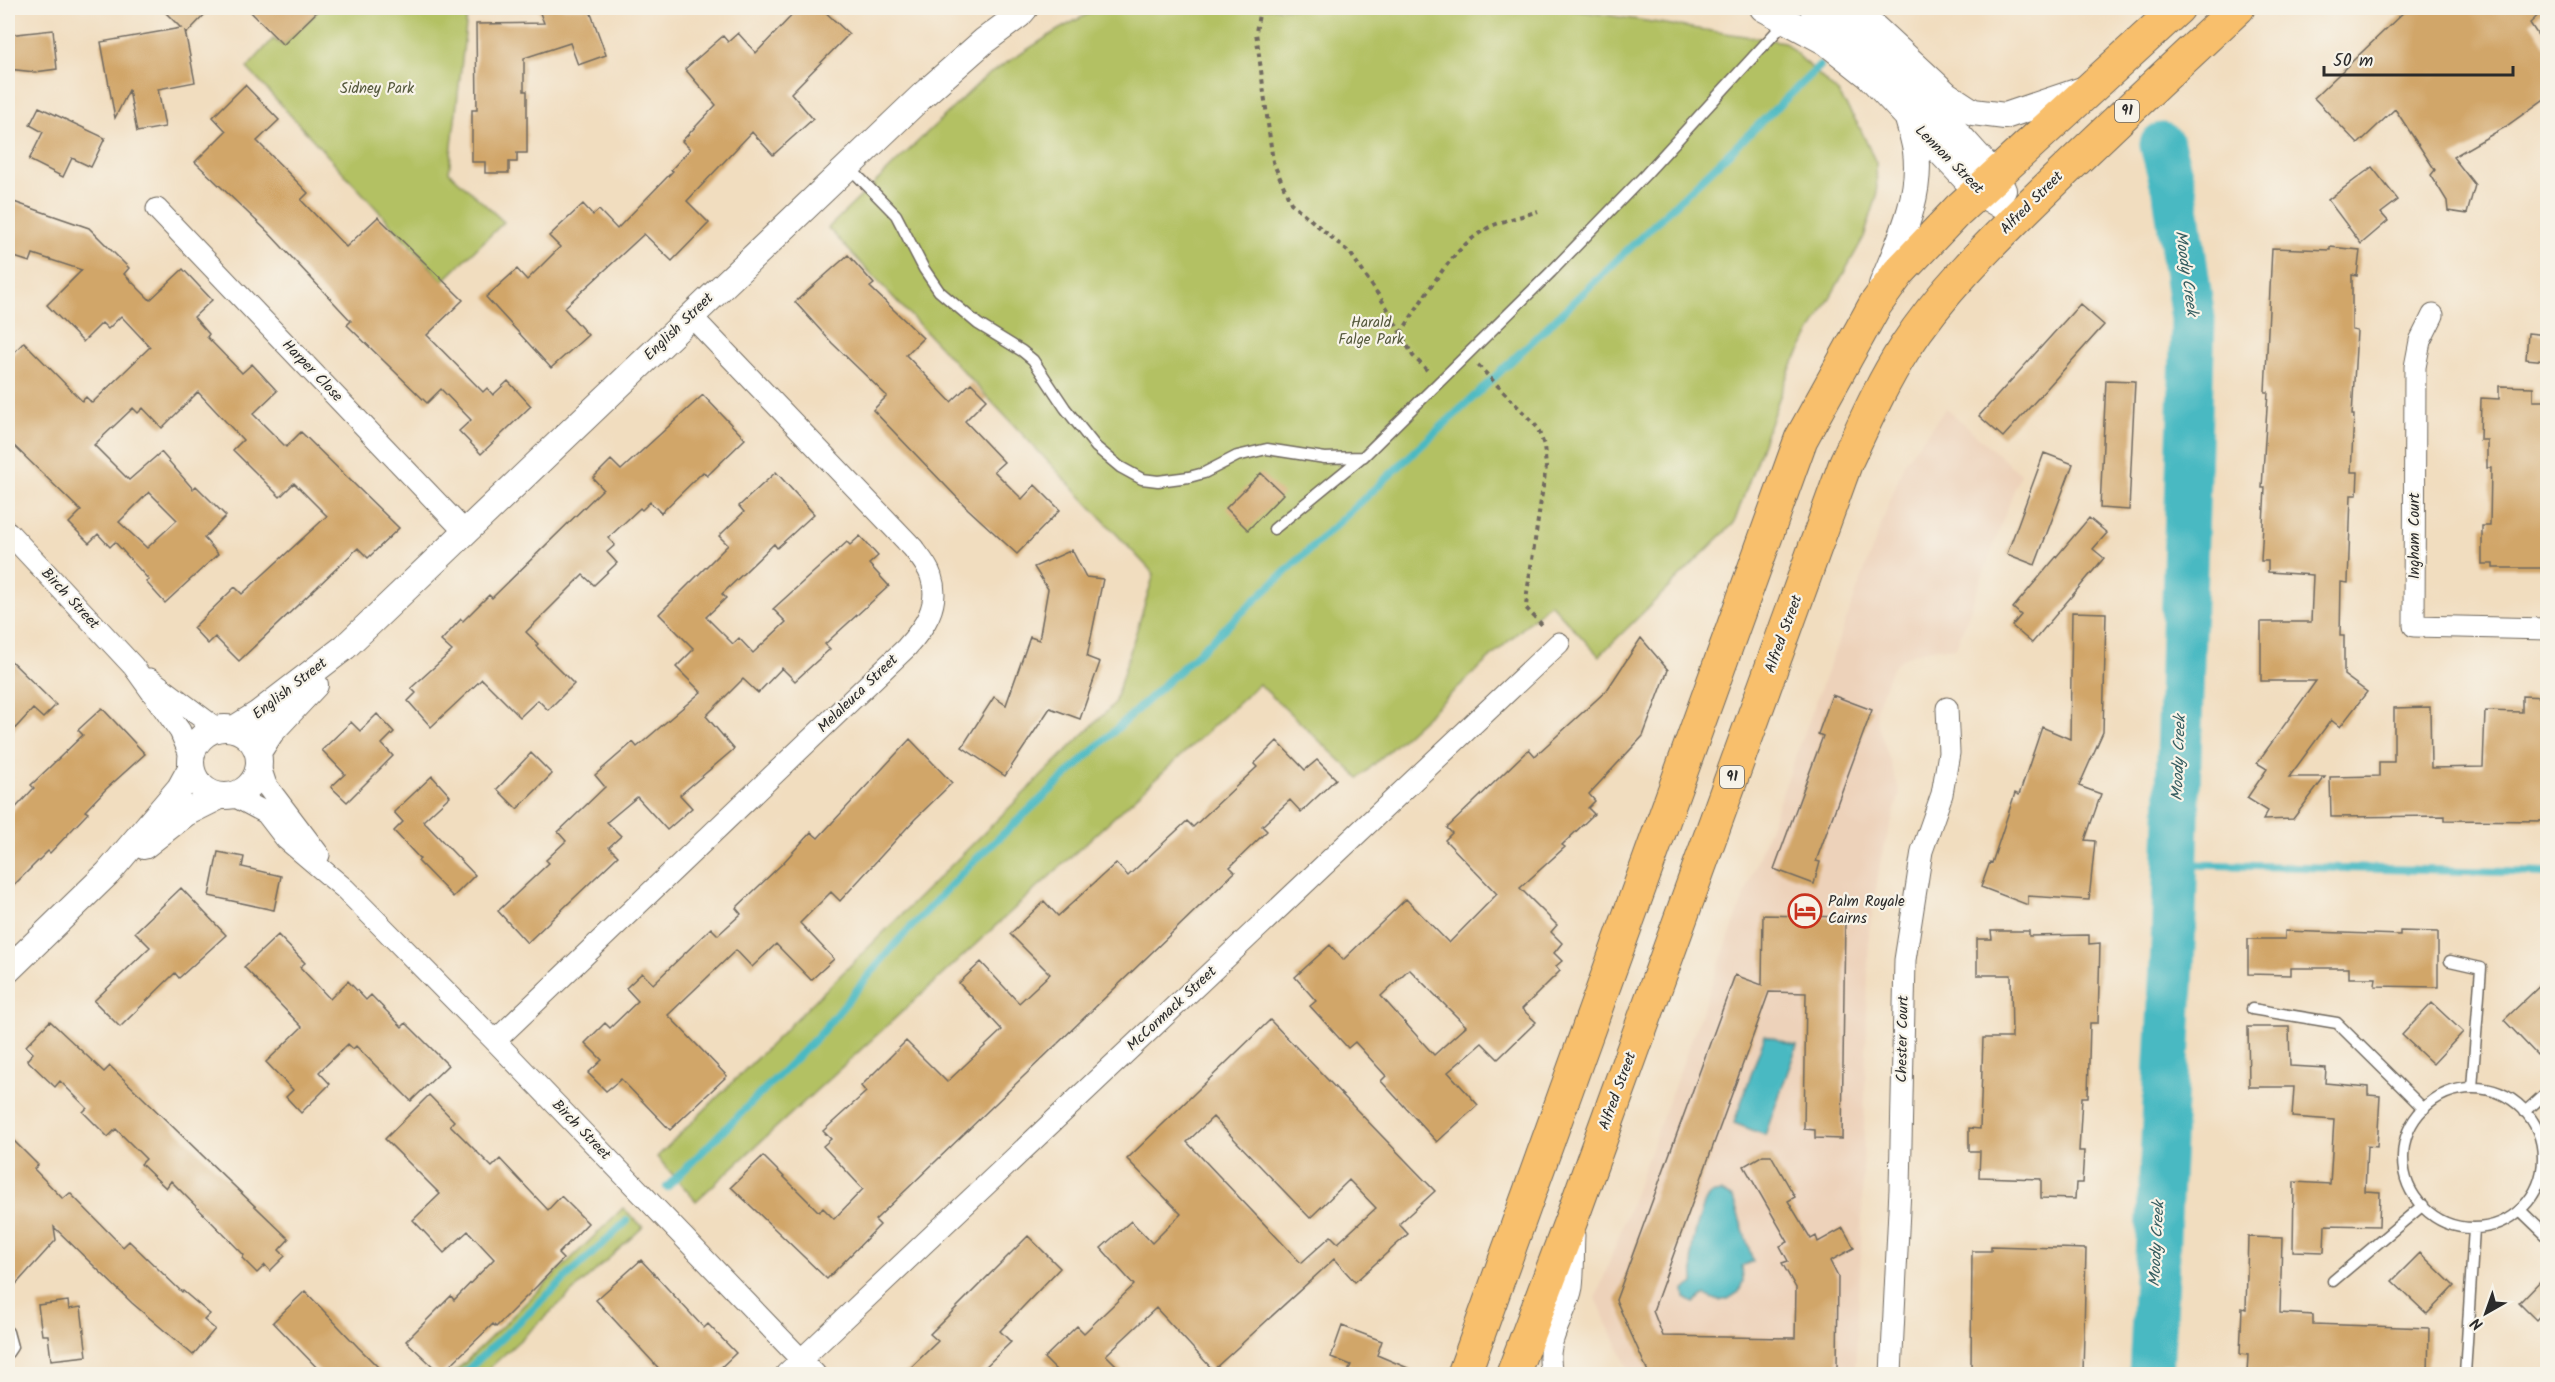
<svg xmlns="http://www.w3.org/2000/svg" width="2555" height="1382" font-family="Kalam,sans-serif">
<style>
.built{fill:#edd2ba}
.green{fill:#b3c163;stroke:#6f7647;stroke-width:1.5}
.water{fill:#4ab9c2;stroke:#3a7276;stroke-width:1.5}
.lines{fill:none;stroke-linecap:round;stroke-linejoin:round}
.stream{stroke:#4ab9c2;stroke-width:8}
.river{stroke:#4ab9c2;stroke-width:45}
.building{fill:#d1a669;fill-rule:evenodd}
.service-casing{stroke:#70695f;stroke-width:13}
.minor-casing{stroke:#70695f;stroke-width:23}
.tertiary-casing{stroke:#70695f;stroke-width:28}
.primary-casing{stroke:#70695f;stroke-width:35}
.path{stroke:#70695f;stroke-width:4;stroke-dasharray:4.5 4.5;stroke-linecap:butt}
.service{stroke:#fff;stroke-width:10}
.minor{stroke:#fff;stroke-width:21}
.tertiary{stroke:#fff;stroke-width:26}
.primary{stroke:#f8bf6c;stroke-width:33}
.labels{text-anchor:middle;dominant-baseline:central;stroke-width:4.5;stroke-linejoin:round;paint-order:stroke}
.shield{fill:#f7f3e8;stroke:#686764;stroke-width:1.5}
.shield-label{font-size:14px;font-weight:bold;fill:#2b2b2b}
.park-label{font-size:15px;fill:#54583c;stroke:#f7f3e8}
.street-label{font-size:15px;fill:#2b2b2b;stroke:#f7f3e8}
.poi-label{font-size:15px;fill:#2b2b2b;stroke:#f7f3e8;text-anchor:start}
.water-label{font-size:16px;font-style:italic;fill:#365d60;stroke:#f7f3e8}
</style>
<rect width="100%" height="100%" fill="#f7f3e8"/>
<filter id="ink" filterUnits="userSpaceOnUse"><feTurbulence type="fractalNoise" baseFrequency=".0167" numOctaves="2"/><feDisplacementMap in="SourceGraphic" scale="12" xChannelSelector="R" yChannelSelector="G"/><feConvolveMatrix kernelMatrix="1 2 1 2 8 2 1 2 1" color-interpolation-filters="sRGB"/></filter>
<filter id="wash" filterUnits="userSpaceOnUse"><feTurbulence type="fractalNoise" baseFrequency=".008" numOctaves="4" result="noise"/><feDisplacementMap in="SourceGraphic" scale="24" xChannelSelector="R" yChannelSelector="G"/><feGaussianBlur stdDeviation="1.35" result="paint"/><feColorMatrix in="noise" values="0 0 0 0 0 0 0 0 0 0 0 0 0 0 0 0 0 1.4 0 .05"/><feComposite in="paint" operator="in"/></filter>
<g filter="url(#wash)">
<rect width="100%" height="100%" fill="#f1ddbf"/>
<path class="built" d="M1946,408L2020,474L1956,648H1937L1914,653L1899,661L1891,670L1876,709L1877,721L1900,793L1881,858L1869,932L1861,1253L1855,1374H1630L1596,1298L1904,463Z"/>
<path class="green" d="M321,8H468L449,172L504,222L443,281L247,68L273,39L283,45Z
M1099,8H1560L1784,42L1839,94L1859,126L1876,163L1877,196L1864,237L1789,371L1734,523L1599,656L1550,603L1359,778L1259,684L696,1201L657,1157L1114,704L1154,574L828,228L986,76L1058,30Z
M623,1208L643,1227L483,1374H453Z"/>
<path class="water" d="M1765,1035L1797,1046L1765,1135L1734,1123Z
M1722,1192L1733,1198L1753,1261L1742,1266L1743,1281L1739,1292L1728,1299L1719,1301L1705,1295L1694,1303L1685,1298L1684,1290L1694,1283C1695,1271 1691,1261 1692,1250C1693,1239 1702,1203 1709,1196C1713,1192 1716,1193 1722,1192Z"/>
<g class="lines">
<path class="stream" d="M2174,864L2548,873
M667,1187L819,1035L895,944L971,864L1480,391L1820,66
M463,1374L627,1221"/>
<path class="river" d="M2151,1374L2173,945L2193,319L2175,193L2162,145"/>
</g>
<g id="blocks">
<path class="building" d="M161,8H211L187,33L185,31L195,82L158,89L165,127L137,132L129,90L115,118L101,42L181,28Z
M247,8H321L283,45Z
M538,8H589L606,55L578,65L570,43L524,58V91H527V153H517V162H509V173H485V162H472V110H477L476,24L544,23Z
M799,8H821L849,34L791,93L813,119L773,155L752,132L687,201L709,223L672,261L644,234L564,308L588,335L551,368L486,297L517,269L527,280L560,247L549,236L583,204L593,215L599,210L617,229L673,171L671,170L690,149L682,141L716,105L685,69L723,36L728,42L738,33L756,53Z
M2408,8H2546L2530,23L2547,49V97L2505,127L2453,157L2475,185L2467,214L2448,211L2447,201L2431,175L2435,170L2395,109L2358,144L2314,98Z
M53,30L57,69L35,72L8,69V35Z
M245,85L279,120L257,141L308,193L301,200L346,247L378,217L463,300L427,335L483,392L487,388L493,395L508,381L531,406L481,454L459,431L471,420L441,389L427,403L347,325L351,321L268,232L195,162L226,131L213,117Z
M39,107L105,138L91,167L72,158L63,177L29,160L43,132L30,125Z
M2372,167L2398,200L2381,213L2388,221L2361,244L2328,200Z
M8,200L89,228L129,268L124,274L150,300L183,269L212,300L194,317L209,334L207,337L242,373L252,364L277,391L253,414L286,447L301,432L399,528L368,558L358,548L239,661L215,637L208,644L193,628L235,587L242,594L327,516L294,483L280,497L233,450L243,440L198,392L162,428L143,408L138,413L133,408L94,445L129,480L161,452L193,489L196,486L226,516L204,538L218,554L165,603L146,582L149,580L115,542L110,547L98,534L89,543L69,523L81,511L8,440V359L24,342L82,401L86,397L92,403L150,347L121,316L108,329L102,323L83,342L47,305L82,270L33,254L30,262L8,255ZM149,492L177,520L147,548L119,522Z
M2330,247L2360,250L2357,276L2352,275V330L2357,331L2352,415H2354L2351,472H2358L2357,495H2351L2348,583L2341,582L2340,636H2344V675L2367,692L2340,727L2331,720L2289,777H2325L2293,819L2263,820L2268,811L2247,798L2267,769L2257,763L2316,681H2261V622H2311L2313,575L2268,572V561H2261L2265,488H2262L2268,392H2265L2272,248L2330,250Z
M848,255L874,284L870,287L923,338L906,355L951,402L971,383L987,399L965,421L1004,462L994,471L1022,499L1035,485L1060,510L1017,554L968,509L873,410L887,396L832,343L795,302Z
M2080,304L2104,325L2003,437L1979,416Z
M2528,333L2547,335V361L2526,359Z
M2106,380L2135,381L2129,510L2100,508Z
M2499,386L2533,387V401H2547V568H2493V564H2482V526H2490L2491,468H2487V440H2480L2481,398L2499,399Z
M703,395L745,439L707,476L703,472L661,513L650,502L642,510L640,508L608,538L615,545L607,552L617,563L594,585L583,575L526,632L538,644L536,646L574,684L548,710L538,700L520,717L482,679L431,727L408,701L416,693L411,688L452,651L441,641L461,619L463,621L489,595L492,598L603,489L593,478L611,460L621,470Z
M2044,453L2073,464L2035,565L2007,554Z
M776,472L814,514L777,548L774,544L722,594L726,598L706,617L733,644L739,638L753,653L786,622L773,609L847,542L850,545L860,536L878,556L869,564L889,586L825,644L830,649L795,681L782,668L758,693L743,679L706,716L734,749L680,795L692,808L667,830L637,797L607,822L621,836L609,847L618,856L527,943L498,911L549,863L546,860L566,841L558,832L605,787L595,775L633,742L637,747L701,692L676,667L694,649L659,614L728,545L719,536L744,512L739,506Z
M1261,473L1283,494L1248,530L1226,508Z
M2089,518L2107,533L2093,549L2104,558L2032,643L2012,626L2021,615L2013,608Z
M1072,550L1086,577L1103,579L1087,657L1100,662L1080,719L1050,708L1005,776L962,747L994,697L1006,705L1030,637L1039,640L1048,589L1034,567Z
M2072,612L2106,613L2103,732L2079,786L2101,794L2085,840L2095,841L2089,900L2028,896V905L1981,887L1990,862L1992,863L2015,793L2019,795L2042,727L2070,739Z
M1641,638L1668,670L1643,736L1589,794L1595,801L1588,808L1594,814L1562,845L1565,847L1520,888L1557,925L1551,932L1562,943L1554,953L1562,961L1556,966L1560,971L1522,1009L1536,1022L1498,1059L1482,1043L1448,1072L1478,1105L1437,1142L1381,1081L1386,1076L1355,1042L1348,1048L1310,1006L1316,1001L1295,977L1330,945L1343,960L1406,899L1449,943L1497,894L1445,840L1452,833L1447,828L1529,749L1535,756L1607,690ZM1409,969L1466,1026L1434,1055L1381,996Z
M8,658L56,705L43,718L33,709L8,736Z
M1832,695L1872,710L1816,861L1820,862L1814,884L1774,869L1823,736L1818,734Z
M2522,696L2547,697V821L2445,820V816L2331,817L2330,777L2379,776V762H2394V708L2430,707L2431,768L2483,767L2485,711L2522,712Z
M102,708L145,754L105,790L85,811L88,813L50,853L48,851L8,891V816L34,788L31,785L83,735L78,730Z
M377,714L394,732L382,744L393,756L347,802L331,787L345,774L322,750L351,722L360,731Z
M910,739L952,783L915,819L840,901L831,892L800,923L834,959L811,980L776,944L752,967L736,950L668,1015L727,1076L670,1130L621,1079L606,1091L588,1073L602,1060L585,1043L605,1023L610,1028L638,1001L626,988L642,973L653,984L711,928L718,935L741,914L736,908L782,864L811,832L818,838Z
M1277,741L1305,770L1317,760L1336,779L1301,812L1290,800L1262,826L1267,831L1230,867L1235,872L875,1220L880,1225L827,1279L731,1187L763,1156L819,1212L823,1208L834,1219L863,1189L823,1146L831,1139L823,1131L866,1092L861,1086L906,1041L947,1082L1002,1030L959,983L981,962L1019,1003L1050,974L1010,934L1044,901L1058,916L1116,863L1128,876L1187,821L1193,827L1257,767L1254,764Z
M531,753L552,774L517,809L497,789Z
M432,776L450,796L423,821L475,875L453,897L418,861L420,859L394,831L403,822L394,812Z
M218,852L244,857L242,867L281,876L274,910L209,896Z
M181,888L226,935L179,978L175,973L120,1027L94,1001L150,947L135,932Z
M1763,915L1845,917L1842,1139L1815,1138V1130L1804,1129L1806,993L1769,992L1653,1311L1663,1336L1795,1338L1796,1288L1782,1263L1788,1261L1780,1246L1788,1242L1744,1166L1763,1155H1771L1795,1197L1788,1201L1811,1239L1816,1236L1818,1242L1843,1228L1854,1248L1830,1261L1838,1277L1837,1368L1829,1374H1649L1616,1300L1735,975L1762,985Z
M1991,931H2029V936L2089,935V944L2100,943L2098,1023H2090L2088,1097H2082L2079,1151H2084L2082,1183H2076L2075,1199L2041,1198V1179L1979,1177L1980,1151H1969V1128L1980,1129L1983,1038H2012L2011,975H1977V939H1992Z
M2285,931L2400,935V931L2438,932V987L2375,986L2376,978H2349V968H2291V975L2248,974V939H2285Z
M278,935L305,963L300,967L330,999L348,981L366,1000L371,995L402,1027L406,1023L448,1065L411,1101L356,1046L353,1049L348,1044L319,1072L330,1084L301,1113L286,1097L293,1090L266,1062L302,1027L244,967Z
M2547,979V1045L2537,1055L2504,1020Z
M2432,1003L2463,1032L2433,1064L2402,1035Z
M1270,1020L1435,1191L1399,1224L1408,1234L1355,1282L1334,1259L1213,1370L1156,1308L1106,1355L1125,1374H1060L1044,1358L1077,1326L1084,1333L1134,1285L1101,1248L1131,1221L1152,1243L1181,1214L1127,1159ZM1213,1117L1310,1218L1349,1180L1376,1208L1338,1243L1331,1236L1301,1263L1187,1142Z
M50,1021L104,1072L110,1066L289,1239L279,1250L285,1256L270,1271L265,1265L257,1273L242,1258L244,1255L171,1181L166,1188L141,1164L146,1159L116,1129L108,1137L83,1112L87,1108L60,1081L55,1087L27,1060L33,1053L26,1046Z
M2248,1027H2289L2290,1066L2326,1068L2325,1083L2368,1087V1095L2380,1096L2377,1147L2367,1146L2365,1191L2380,1192L2379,1226L2325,1225L2324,1252L2293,1251L2294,1182L2330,1184L2334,1120L2292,1117L2294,1087H2249Z
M429,1095L454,1121L450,1125L492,1167L500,1159L548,1210L561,1196L588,1223L558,1254L563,1259L538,1285L496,1327L493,1324L441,1374L406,1341L451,1296L454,1300L494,1259L468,1231L444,1253L413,1220L440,1194L385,1139Z
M8,1135L38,1165L34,1169L63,1199L70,1193L123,1247L129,1241L182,1292L183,1291L210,1314L204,1320L215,1329L193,1355L132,1303L54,1227L56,1240L8,1293Z
M1028,1236L1060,1268L1000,1331L1011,1342L978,1374H904L938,1341L930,1334Z
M2248,1237L2282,1238L2280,1313L2313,1315V1324L2429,1328L2428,1374H2247L2248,1355L2240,1354L2242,1308L2246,1309Z
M1991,1246L2086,1249L2083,1374L1971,1371L1972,1251H1991Z
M2420,1253L2454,1286L2427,1314L2392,1281Z
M641,1260L704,1328L708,1324L736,1353L714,1374H664L596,1300Z
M2547,1274V1308L2536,1320L2519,1303Z
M305,1291L358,1347L385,1374H323L273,1322Z
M68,1301L69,1309L81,1307L87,1356L51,1360L48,1335H42L38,1305Z
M1342,1326L1382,1341L1377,1355L1422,1374H1347L1351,1365L1331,1357Z"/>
</g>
</g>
<g filter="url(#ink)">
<use href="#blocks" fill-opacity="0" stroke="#70695f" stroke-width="1.5"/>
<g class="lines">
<g class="service-casing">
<path id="service" d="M848,166L896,215L924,269L939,291L978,324L1022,351L1033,360L1065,408L1096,447L1120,467L1142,479L1158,481L1189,477L1204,473L1237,456L1267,449L1325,458L1363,457L1551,272L1646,174L1788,19L1795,8
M1274,529L1362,457
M2450,961L2481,968L2472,1088
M2252,1009L2337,1023L2424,1109
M2403 1158a70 70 0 1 1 140 0a70 70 0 1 1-140 0Z
M2525,1112L2548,1091
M2520,1210L2548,1237
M2333,1281L2423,1205
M8,1332L12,1347L8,1353
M2465,1374L2474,1228"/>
</g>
<g class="minor-casing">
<path id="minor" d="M157,209L466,533
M2433,315L2420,341L2415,367L2414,626L2548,629
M8,532L133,666L180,731L191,757
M150,679L217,729
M259,764L266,785L319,855
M226,796L238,798L266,813L286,839L345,889L495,1041L815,1374
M495,1041L906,648C924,628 941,605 931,576C928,566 919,556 913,548L690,315
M786,1374L1559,643
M1553,1374C1541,1344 1567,1316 1572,1287C1574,1270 1573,1252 1574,1235
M1891,1374L1900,1189L1905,960L1922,851L1942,794L1949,753L1947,708"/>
</g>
<g class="tertiary-casing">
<path id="tertiary" d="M1763,8L1826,42L1869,76L1978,192L2018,216
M1813,8C1883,45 1942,117 1995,175L2003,190
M1847,8L1875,28L1947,95L1973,112L2005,116L2085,89
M1882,285C1899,242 1922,198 1916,151C1914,140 1911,129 1908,119
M191 762a34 34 0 1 1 68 0a34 34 0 1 1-68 0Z
M234,729L258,714L345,647L923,95L984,41L1019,15L1025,8
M258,752L271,732L315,685
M144,846L186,813L220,796
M8,970L108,873L180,788L191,768"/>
</g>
<g class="primary-casing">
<path id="primary" d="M1464,1374L1801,439L1875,305L1899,272L1958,210L2178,8
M1513,1374L1576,1207L1846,462C1864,424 1881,385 1904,349C1942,290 1993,241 2043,192C2107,130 2172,69 2238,8"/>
</g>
<path class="path" d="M1260,8L1256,32L1273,162L1291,203L1351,254L1387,308L1413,356L1427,370
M1401,333C1424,298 1454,242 1494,225C1508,219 1524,216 1538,211
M1478,365L1537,427L1544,445L1546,467L1527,593L1526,608L1544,627"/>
<use href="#service" class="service"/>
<use href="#minor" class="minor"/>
<use href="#tertiary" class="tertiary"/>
<use href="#primary" class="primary"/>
</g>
</g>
<defs>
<g id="hotel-ring" transform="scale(1.725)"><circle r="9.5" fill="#f7f3e8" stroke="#c8321e" stroke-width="1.5"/><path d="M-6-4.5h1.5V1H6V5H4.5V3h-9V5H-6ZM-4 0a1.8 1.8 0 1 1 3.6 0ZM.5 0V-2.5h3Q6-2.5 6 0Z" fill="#c8321e"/></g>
</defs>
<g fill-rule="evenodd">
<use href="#hotel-ring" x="1805" y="911"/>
</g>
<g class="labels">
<g class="shield">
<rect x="2115" y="100" width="24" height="22" rx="4.5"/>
<rect x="1720" y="766" width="24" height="22" rx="4.5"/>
</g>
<g class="shield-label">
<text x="2127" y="111">91</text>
<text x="1732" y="777">91</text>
</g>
<g class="park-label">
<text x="377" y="89">Sidney Park</text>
<text x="1371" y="323">Harald<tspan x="1371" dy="17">Falge Park</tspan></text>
</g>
<g class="street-label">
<text transform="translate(1949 160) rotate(45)">Lennon Street</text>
<text transform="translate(2032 203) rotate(-45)">Alfred Street</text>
<text transform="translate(679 327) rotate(-44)">English Street</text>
<text transform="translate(312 371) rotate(46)">Harper Close</text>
<text transform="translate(2415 536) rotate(-90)">Ingham Court</text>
<text transform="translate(70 599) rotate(47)">Birch Street</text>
<text transform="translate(1784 634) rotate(-70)">Alfred Street</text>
<text transform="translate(290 689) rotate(-38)">English Street</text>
<text transform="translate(858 694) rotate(-44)">Melaleuca Street</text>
<text transform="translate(1172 1009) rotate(-43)">McCormack Street</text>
<text transform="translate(1903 1039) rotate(-89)">Chester Court</text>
<text transform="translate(1618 1091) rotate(-70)">Alfred Street</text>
<text transform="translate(581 1130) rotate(46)">Birch Street</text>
</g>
<g class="poi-label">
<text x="1828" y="902">Palm Royale<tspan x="1828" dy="17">Cairns</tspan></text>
</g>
<g class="water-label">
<text transform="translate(2186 273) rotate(82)">Moody Creek</text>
<text transform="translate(2179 758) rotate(-88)">Moody Creek</text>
<text transform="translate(2157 1244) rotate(-87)">Moody Creek</text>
</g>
</g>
<rect width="2555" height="1382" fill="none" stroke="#f7f3e8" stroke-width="30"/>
<g transform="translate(2486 1313) rotate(220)" stroke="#f7f3e8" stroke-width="4.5" paint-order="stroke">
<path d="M0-4.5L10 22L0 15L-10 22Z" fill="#2b2b2b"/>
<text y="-9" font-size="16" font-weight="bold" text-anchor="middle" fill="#2b2b2b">N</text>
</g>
<path d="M2324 66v9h189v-9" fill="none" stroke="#2b2b2b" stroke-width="3"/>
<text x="2333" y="66" font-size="18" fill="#2b2b2b" stroke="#f7f3e8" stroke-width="4.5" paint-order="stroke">50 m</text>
</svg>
